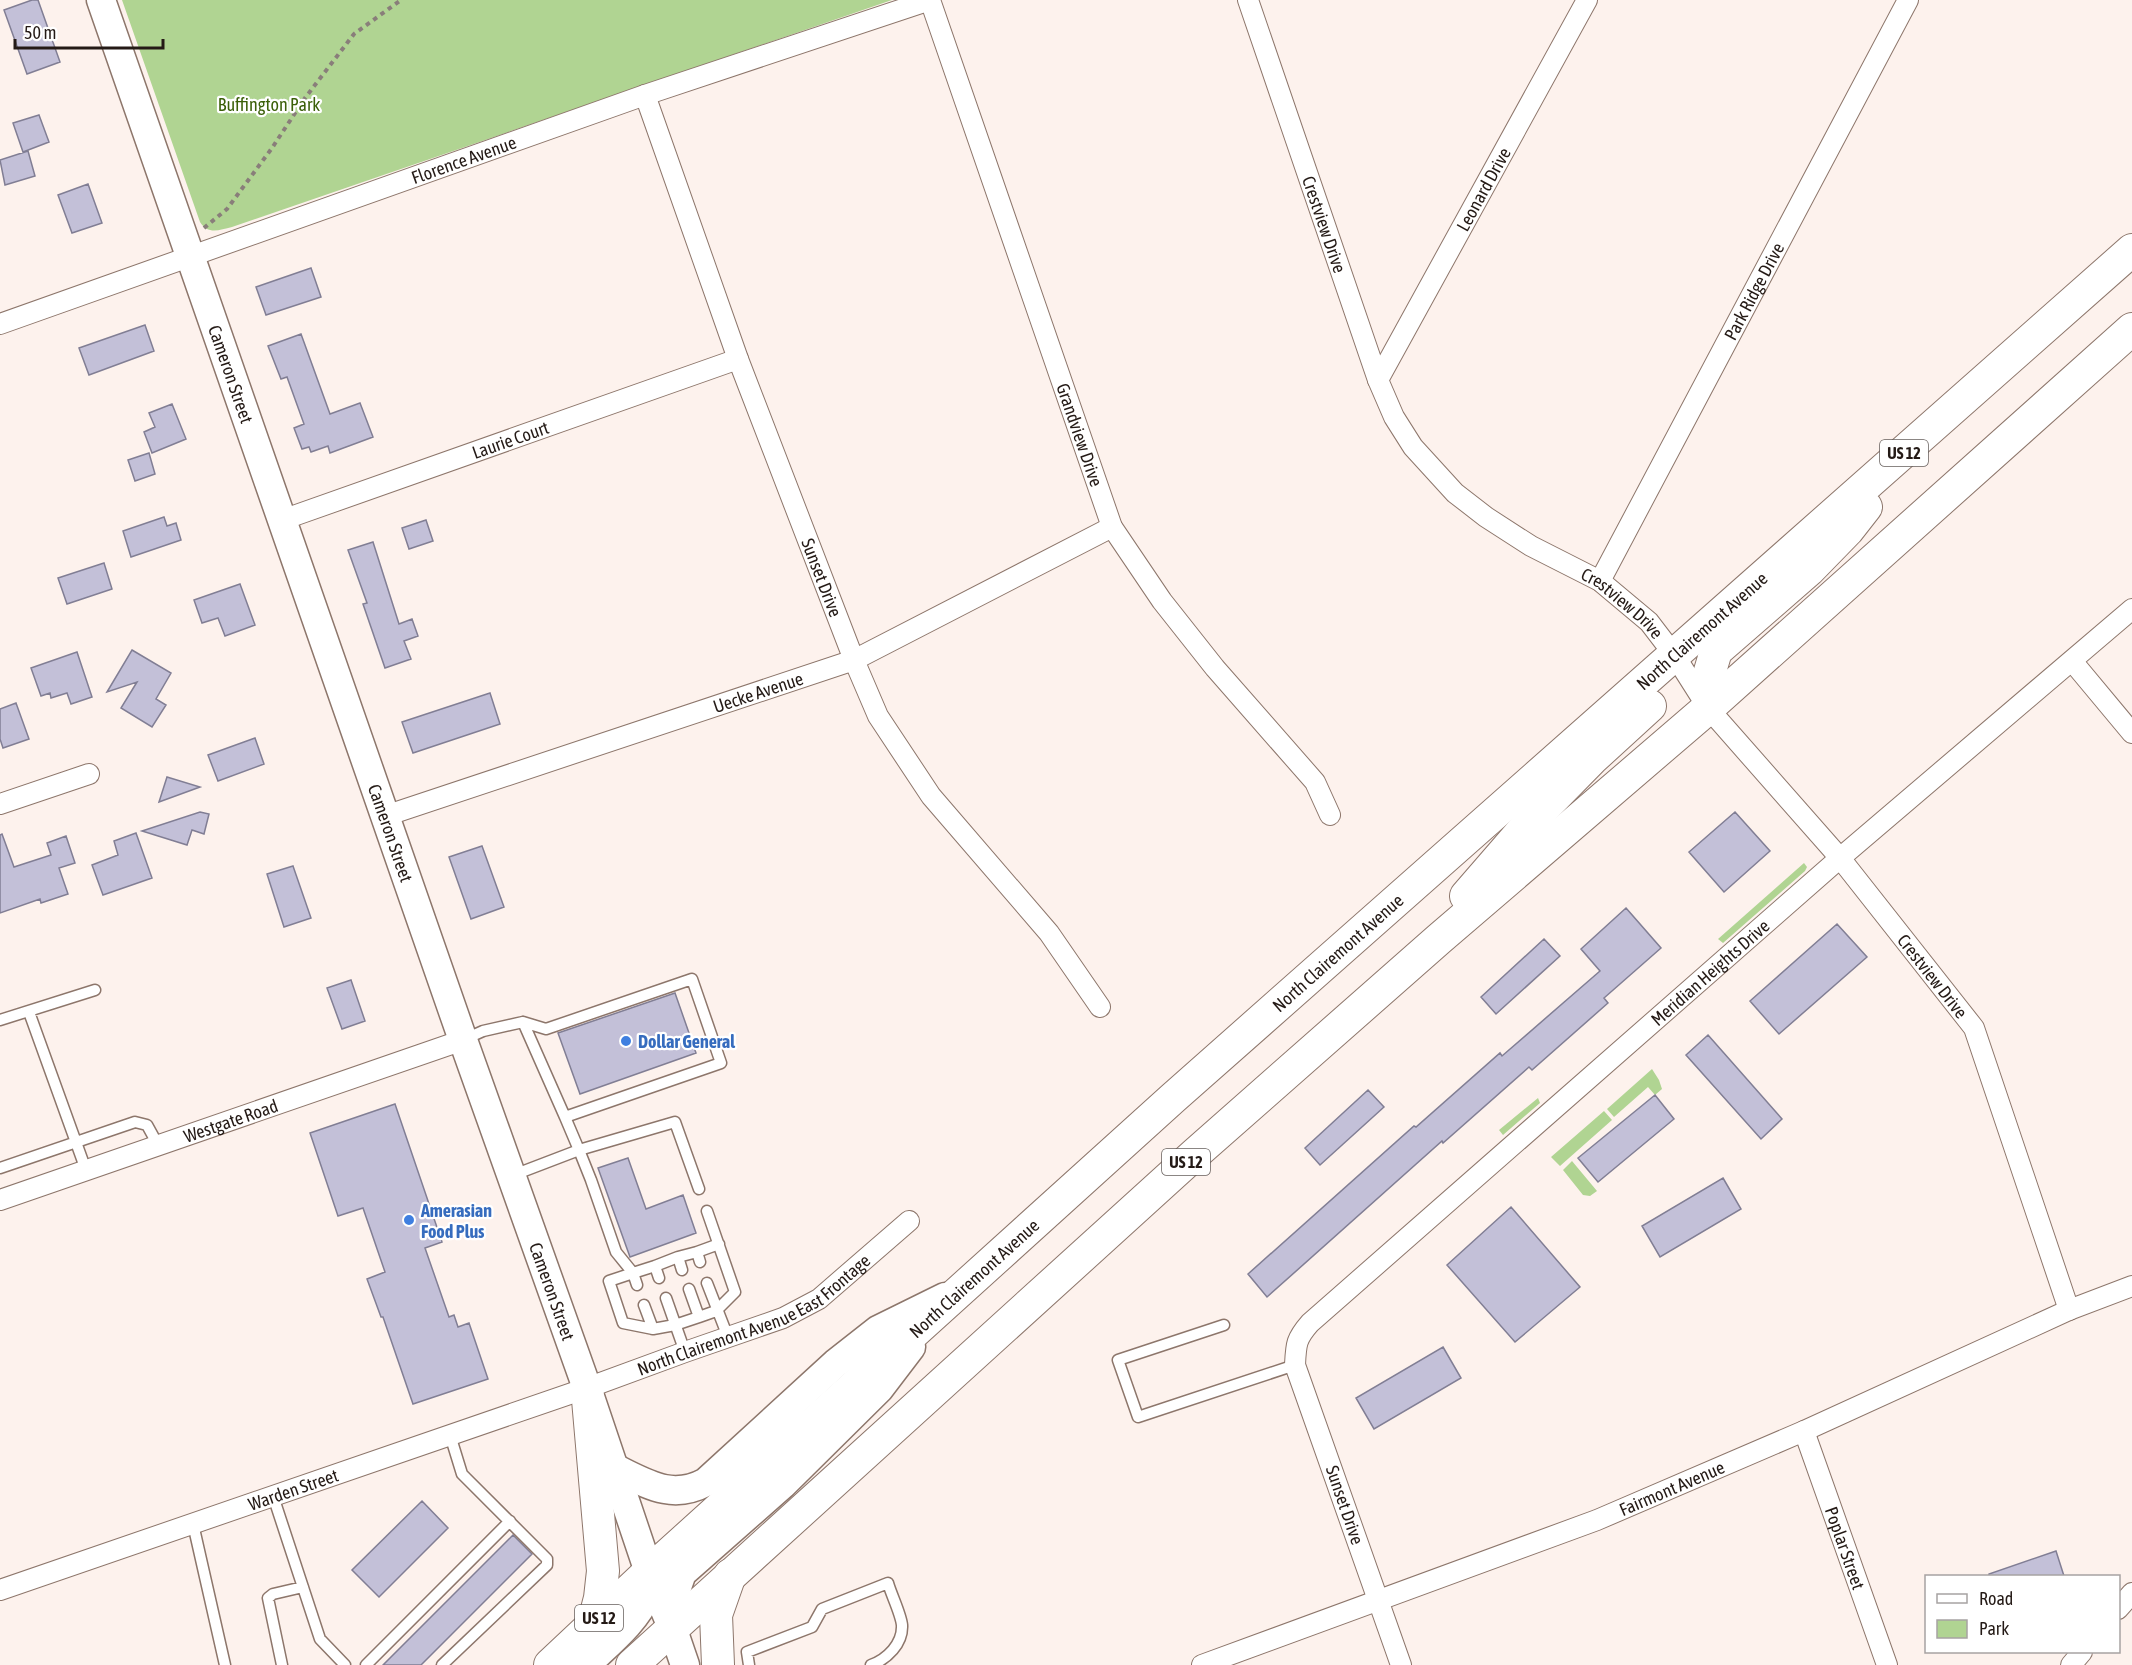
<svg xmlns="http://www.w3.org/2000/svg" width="2132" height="1665" font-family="'Asap Condensed',sans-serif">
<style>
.green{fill:#b0d492}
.building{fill:#c3c0d8;stroke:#817e94;stroke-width:1.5}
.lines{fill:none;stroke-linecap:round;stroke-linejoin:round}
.service-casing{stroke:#8d766b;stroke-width:13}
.minor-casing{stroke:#8d766b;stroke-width:22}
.secondary-casing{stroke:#8d766b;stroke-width:31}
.primary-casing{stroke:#8d766b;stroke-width:34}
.path{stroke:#897e7a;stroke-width:4;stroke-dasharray:4.5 4.5;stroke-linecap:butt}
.service{stroke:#fff;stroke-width:10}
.minor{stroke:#fff;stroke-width:20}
.secondary{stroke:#fff;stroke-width:28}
.primary{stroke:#fff;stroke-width:32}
.shop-dot{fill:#3f7fe0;stroke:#fff;stroke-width:2}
.labels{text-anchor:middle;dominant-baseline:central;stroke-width:4.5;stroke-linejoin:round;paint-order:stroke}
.shield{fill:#fff;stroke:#665f5c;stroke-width:1.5}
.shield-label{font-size:16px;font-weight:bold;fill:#241a16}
.park-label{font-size:18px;fill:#3b6009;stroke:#fff}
.street-label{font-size:18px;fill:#241a16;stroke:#fff}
.shop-label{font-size:18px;font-weight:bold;fill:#366cbe;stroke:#fff;text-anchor:start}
</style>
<rect width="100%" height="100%" fill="#fdf2ed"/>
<path class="green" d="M122,0H892L232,227C219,230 208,235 200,222Z
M1804,863L1807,867L1805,871L1723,943L1718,939Z
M1652,1069L1659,1080L1662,1089L1655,1095L1648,1087L1614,1117L1607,1109Z
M1538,1098L1540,1103L1503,1135L1499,1130Z
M1604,1111L1612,1120L1560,1166L1551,1157Z
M1572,1161L1597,1191L1590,1196L1583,1195L1563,1170Z"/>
<path class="building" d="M32,0H38L60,62L27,74L4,10Z
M39,115L49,142L23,152L13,123Z
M28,151L35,176L5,185L0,160Z
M88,184L102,223L72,233L58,195Z
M311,268L321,297L266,315L256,287Z
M145,325L154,351L89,375L79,348Z
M301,334L330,414L360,403L373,437L330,453L328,446L311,452L309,447L302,449L294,428L304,424L287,377L281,379L268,346Z
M172,404L186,439L152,453L144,432L155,427L149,413Z
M149,453L155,474L135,481L128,460Z
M164,517L167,526L176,523L181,540L131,557L123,531Z
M426,520L433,541L409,549L402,528Z
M373,542L399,624L412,619L418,636L404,641L411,659L385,668L363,604L367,603L348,550Z
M104,563L112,589L67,604L58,578Z
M240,584L255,625L225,636L218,618L202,623L194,600Z
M132,650L171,673L156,699L166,705L152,727L121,708L137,682L107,692Z
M77,652L92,697L71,704L67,693L51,698L50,693L41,696L31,668Z
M490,693L500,724L413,753L402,722Z
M16,703L29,739L3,748L0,739V709Z
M255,738L264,764L218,781L208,755Z
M167,777L200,787L159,802Z
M200,812L209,814L204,834L192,830L187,845L142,831Z
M1735,812L1770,851L1724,892L1689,852Z
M136,833L152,878L103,895L92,865L118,855L114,841Z
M2,834L14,867L51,855L47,843L66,836L75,863L59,868L68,894L41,903L40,899L0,913V835Z
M482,846L504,907L471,919L449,857Z
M293,866L311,918L284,927L267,874Z
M1626,908L1661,948L1604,998L1608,1003L1532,1070L1529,1067L1443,1143L1442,1141L1267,1297L1248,1274L1414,1126L1416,1127L1500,1053L1502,1056L1600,971L1581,949Z
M1837,924L1867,957L1779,1034L1750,1001Z
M1544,939L1560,956L1496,1014L1481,997Z
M351,980L365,1021L342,1029L327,988Z
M675,993L696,1053L580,1094L558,1033Z
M1708,1035L1782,1119L1761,1139L1686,1055Z
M1368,1090L1384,1107L1320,1165L1305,1148Z
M1655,1095L1674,1119L1598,1182L1578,1158Z
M395,1104L442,1242L425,1248L449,1317L454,1315L458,1327L469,1323L488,1379L413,1404L383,1317H381L367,1279L385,1272L363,1208L338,1216L310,1133Z
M628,1158L646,1209L683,1195L696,1233L630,1257L598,1168Z
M1723,1178L1741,1209L1660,1257L1642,1226Z
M1511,1207L1580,1287L1515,1342L1447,1265Z
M1443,1347L1461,1378L1374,1429L1356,1398Z
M422,1501L448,1528L379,1597L352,1570Z
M513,1535L532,1554L421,1665H383Z
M2056,1551L2064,1576H1989V1574Z"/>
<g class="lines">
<g class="service-casing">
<path id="service" d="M29,1012L86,1170
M0,1020L95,990
M463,1040L483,1031L523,1022L546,1029L692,979L721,1063L565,1117L523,1022
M565,1117L579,1150L675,1122L699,1189
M0,1168L135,1122L147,1125L158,1145
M511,1176L579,1150L591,1180L616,1252L633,1273L609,1281L623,1323L653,1329
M697,1252L719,1244
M678,1257L697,1252L700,1262
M655,1266L678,1257L682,1270
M707,1283L728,1337
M637,1285L633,1273L655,1266L659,1278
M689,1289L699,1317L716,1311L735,1292L707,1211
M666,1298L685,1352
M644,1305L653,1329L675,1325L699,1317
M1224,1325L1118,1360L1138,1417L1295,1365
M273,1496L320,1639L345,1665
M193,1524L225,1665
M282,1665L268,1598L273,1594L303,1587
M366,1665L510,1521
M442,1665L547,1565V1559L462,1474L450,1435
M749,1665L747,1652L812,1627L822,1609L888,1583C891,1594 901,1614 902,1625C903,1644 887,1659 871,1665"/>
</g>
<g class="minor-casing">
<g id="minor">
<path id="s1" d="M930,0L1112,527L1162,601L1215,668L1315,782L1330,815"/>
<path id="s2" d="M1248,0L1378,380L1394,417L1413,447L1455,493L1486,517L1531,546L1600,581L1649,622L1675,656L1708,708L1840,858L1974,1028L2069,1310"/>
<path id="s3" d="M645,95L738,359L854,660L878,716L931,796L1049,933L1100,1007"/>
<path id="s4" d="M0,324L645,95L930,0"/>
<path id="s5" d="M1378,380L1587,0"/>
<path id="s6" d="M282,520L738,359"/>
<path id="s7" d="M1600,581L1908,0"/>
<path d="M2072,661L2132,733"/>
<path d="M0,804L89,774"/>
<path id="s8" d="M385,816L854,660L1112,527"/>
<path id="s9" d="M0,1200L463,1040"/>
<path id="s10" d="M1804,1431L1887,1665"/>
<path id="s11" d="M0,1590L587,1388L685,1352L783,1318L819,1299L909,1221"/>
<path d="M2118,1609L2132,1593"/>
<path id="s12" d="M1202,1665L1597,1520L1804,1431L2069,1310L2132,1286"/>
<path id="s13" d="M1401,1665L1295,1365C1296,1344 1296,1339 1310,1323L1840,858L2132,609"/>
<path d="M2071,1665L2082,1652"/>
</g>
</g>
<g class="secondary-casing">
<g id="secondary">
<path id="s14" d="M101,0L463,1040L587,1388L649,1572L672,1627L685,1665"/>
<path d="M614,1468C646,1483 671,1501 706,1482L836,1363L878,1330L945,1297"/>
<path d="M672,1622L671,1604L682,1573L783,1484L879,1389L911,1347"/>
<path d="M586,1665C605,1646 637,1621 646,1596C648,1588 648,1579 649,1572"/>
</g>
</g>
<g class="primary-casing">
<g id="primary">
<path d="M1708,708V678L1716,651L1809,570L1848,530L1866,507"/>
<path d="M1466,896L1531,821L1592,759L1650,706"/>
<path d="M587,1388L603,1571L600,1598L593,1625"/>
<path id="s15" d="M550,1665L649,1572L1173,1098L2132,250"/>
<path d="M632,1665L1195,1154L1439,939L1708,708L2132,329"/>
<path d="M718,1665L716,1615L730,1575"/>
</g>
</g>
<path class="path" d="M204,228L227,209L272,148L305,98L354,34L401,0"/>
<use href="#service" class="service"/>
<use href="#minor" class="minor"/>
<use href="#secondary" class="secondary"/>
<use href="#primary" class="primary"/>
</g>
<g class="shop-dot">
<circle cx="626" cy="1041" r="6"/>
<circle cx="409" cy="1220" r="6"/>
</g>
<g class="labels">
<g class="shield">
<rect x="1880" y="440" width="48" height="26" rx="4.5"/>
<rect x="1162" y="1149" width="48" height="26" rx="4.5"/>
<rect x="575" y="1605" width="48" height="26" rx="4.5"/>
</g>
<g class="shield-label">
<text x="1904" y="453">US 12</text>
<text x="1186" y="1162">US 12</text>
<text x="599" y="1618">US 12</text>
</g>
<g class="park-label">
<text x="269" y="104">Buffington Park</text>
</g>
<g class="street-label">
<text stroke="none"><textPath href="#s4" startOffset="492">Florence Avenue</textPath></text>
<text stroke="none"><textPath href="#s5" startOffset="218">Leonard Drive</textPath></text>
<text stroke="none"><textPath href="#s2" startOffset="237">Crestview Drive</textPath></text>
<text stroke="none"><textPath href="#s7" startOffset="328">Park Ridge Drive</textPath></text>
<text stroke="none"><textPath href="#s14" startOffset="396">Cameron Street</textPath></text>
<text stroke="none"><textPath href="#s1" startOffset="460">Grandview Drive</textPath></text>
<text stroke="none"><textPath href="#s6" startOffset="242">Laurie Court</textPath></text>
<text stroke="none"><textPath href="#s3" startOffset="514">Sunset Drive</textPath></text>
<text stroke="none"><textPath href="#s2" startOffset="741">Crestview Drive</textPath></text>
<text stroke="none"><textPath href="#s15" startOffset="1548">North Clairemont Avenue</textPath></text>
<text stroke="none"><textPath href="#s8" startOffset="393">Uecke Avenue</textPath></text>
<text stroke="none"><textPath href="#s14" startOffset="882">Cameron Street</textPath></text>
<text stroke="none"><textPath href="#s15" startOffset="1062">North Clairemont Avenue</textPath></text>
<text stroke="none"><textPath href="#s13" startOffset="896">Meridian Heights Drive</textPath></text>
<text stroke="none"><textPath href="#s2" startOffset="1228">Crestview Drive</textPath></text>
<text stroke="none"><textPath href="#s9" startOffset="244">Westgate Road</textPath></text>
<text stroke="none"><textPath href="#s15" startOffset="574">North Clairemont Avenue</textPath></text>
<text stroke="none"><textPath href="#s14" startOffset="1368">Cameron Street</textPath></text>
<text stroke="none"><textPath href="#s11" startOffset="804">North Clairemont Avenue East Frontage</textPath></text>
<text stroke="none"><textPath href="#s12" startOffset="502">Fairmont Avenue</textPath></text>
<text stroke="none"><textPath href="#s11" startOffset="310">Warden Street</textPath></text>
<text transform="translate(1345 1505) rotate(71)">Sunset Drive</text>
<text stroke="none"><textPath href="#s10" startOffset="124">Poplar Street</textPath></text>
</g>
<g class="shop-label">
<text x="638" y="1041">Dollar General</text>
<text x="421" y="1210">Amerasian<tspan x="421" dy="21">Food Plus</tspan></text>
</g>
</g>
<rect x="1925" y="1575" width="195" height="78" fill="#ffffff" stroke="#a7a3a2" stroke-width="1.5"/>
<rect x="1937" y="1594" width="30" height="9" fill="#ffffff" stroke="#a7a3a2" stroke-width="1.5"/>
<text x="1979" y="1605" font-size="18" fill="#241a16">Road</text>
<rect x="1937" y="1620" width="30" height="18" fill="#b0d492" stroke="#a7a3a2" stroke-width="1.5"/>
<text x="1979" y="1635" font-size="18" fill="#241a16">Park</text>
<path d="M15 39v9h148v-9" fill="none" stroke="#241a16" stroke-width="3"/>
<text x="24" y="39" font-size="18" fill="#241a16" stroke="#ffffff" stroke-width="4.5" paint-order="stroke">50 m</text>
</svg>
